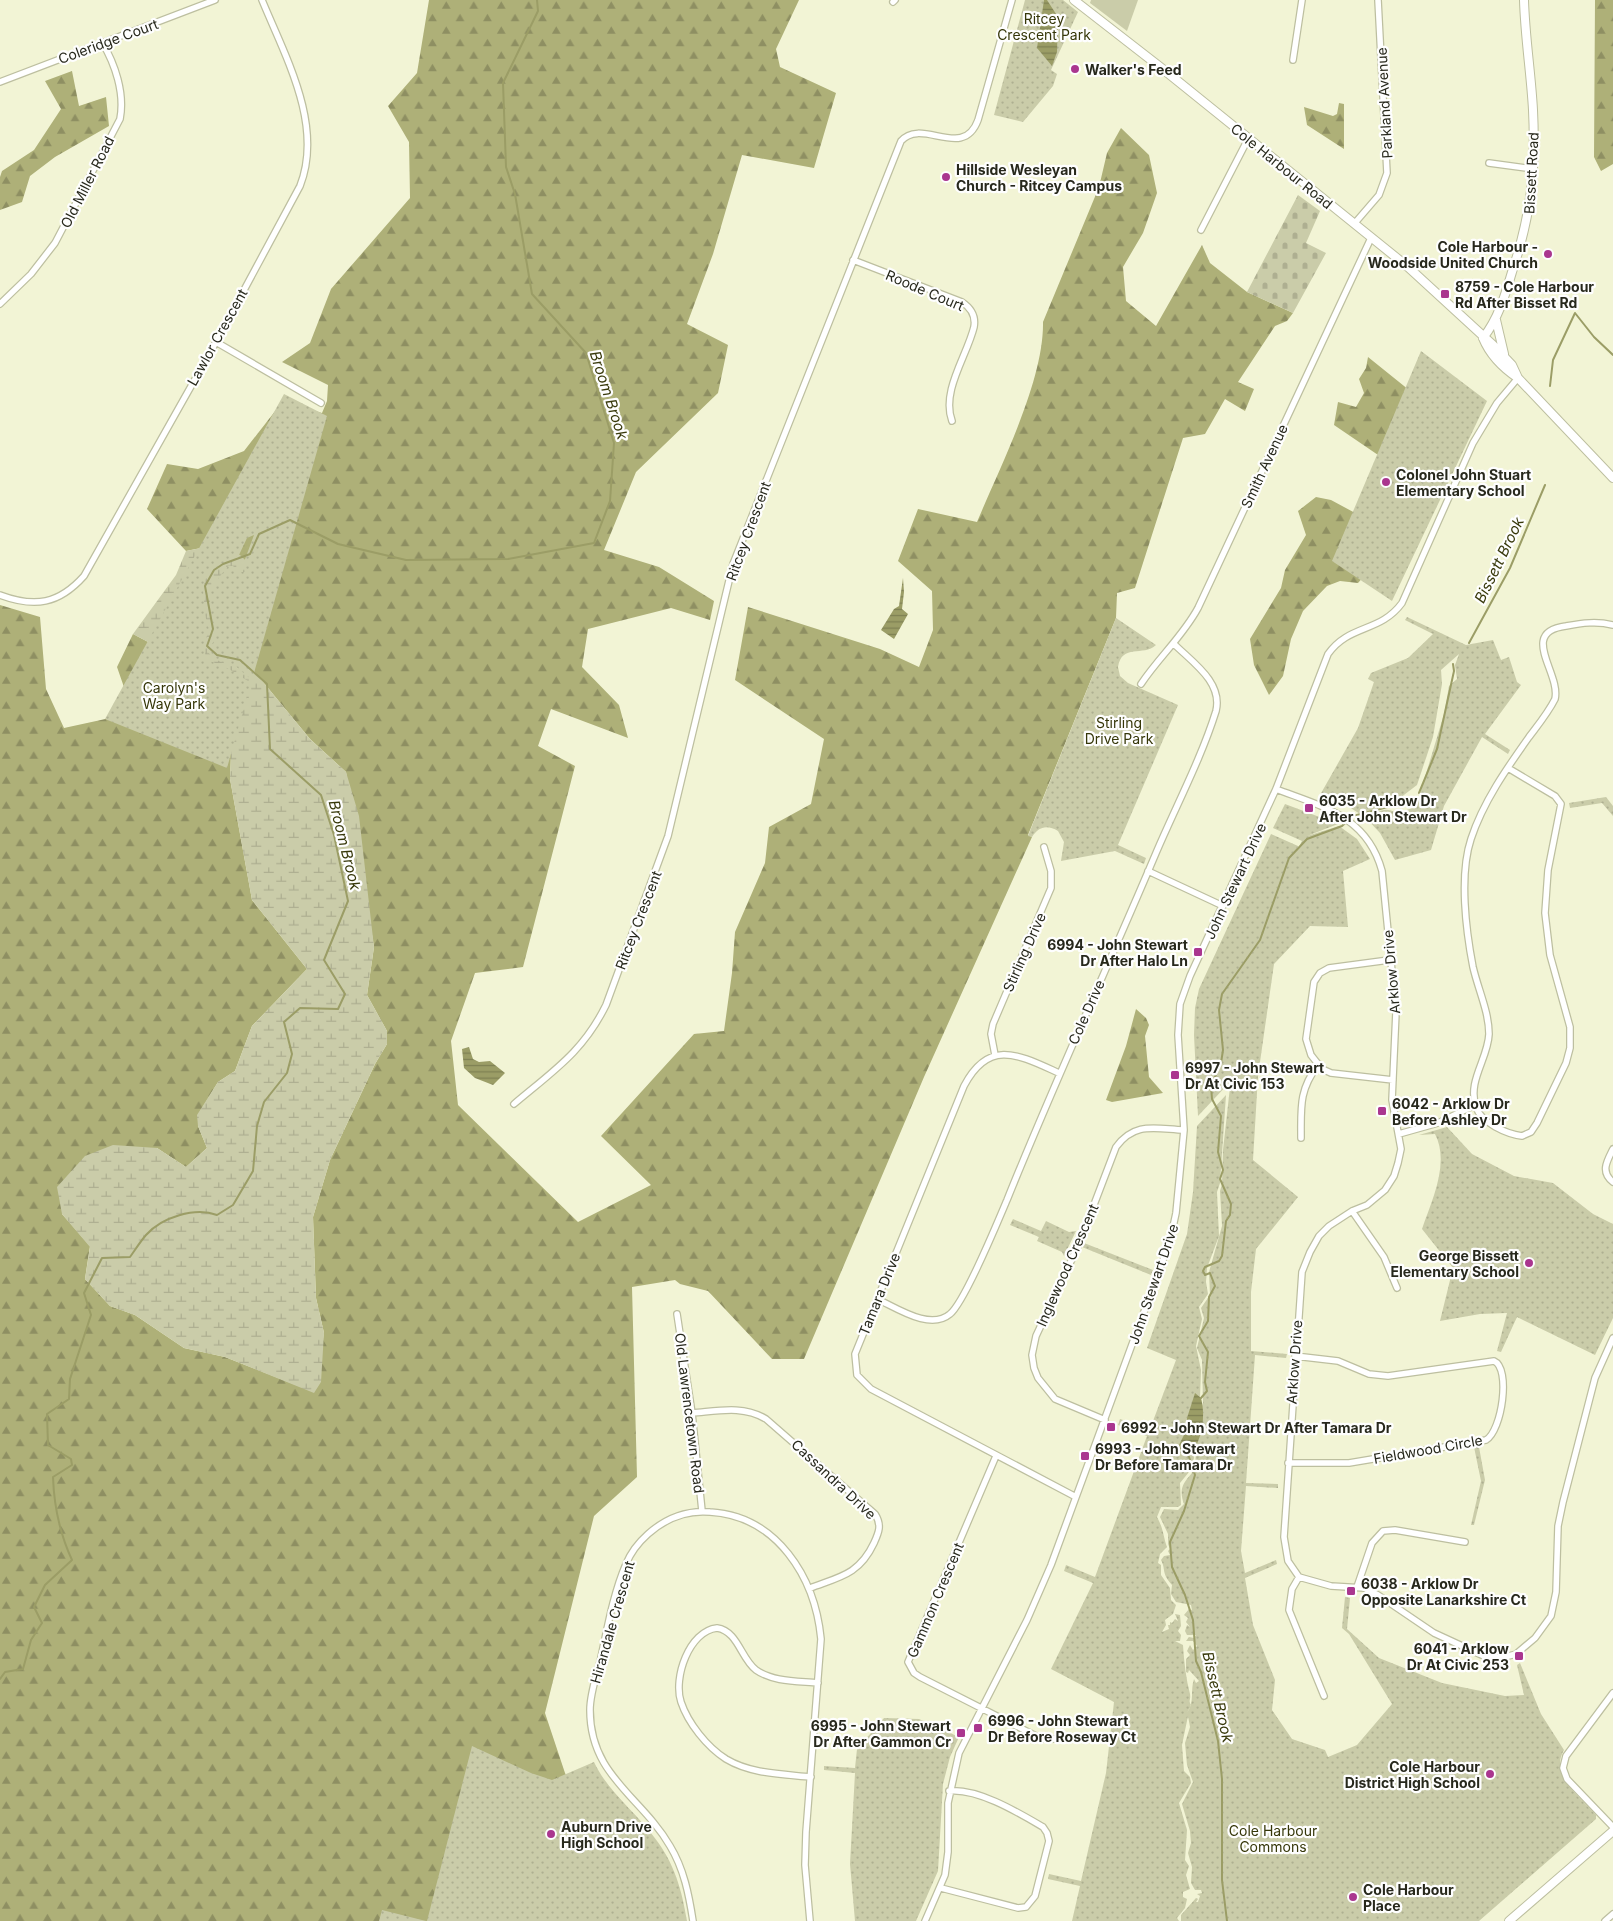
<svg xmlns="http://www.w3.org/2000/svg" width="1613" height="1921" font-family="Inter,sans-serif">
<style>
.grass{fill:#cacca9}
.forest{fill:url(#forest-firs)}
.wetland{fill:url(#wetland-marsh)}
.cemetery{fill:url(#cemetery-stones)}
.park{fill:url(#park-dots);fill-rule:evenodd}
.water{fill:url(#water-rules)}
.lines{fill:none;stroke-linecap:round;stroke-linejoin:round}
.stream{stroke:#9b9d66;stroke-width:2}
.minor-casing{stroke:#bdbfa0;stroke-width:8}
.secondary-casing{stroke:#bdbfa0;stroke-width:10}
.minor{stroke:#fff;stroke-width:5.5}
.secondary{stroke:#fff;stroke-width:8}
.poi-dot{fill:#aa368f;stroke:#fefefe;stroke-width:2}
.labels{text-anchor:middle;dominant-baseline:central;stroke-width:4.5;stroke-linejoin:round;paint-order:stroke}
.park-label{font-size:14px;fill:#363709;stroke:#fefefe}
.street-label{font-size:14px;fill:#27281c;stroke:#fefefe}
.poi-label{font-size:14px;font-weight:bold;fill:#27281c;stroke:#fefefe;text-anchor:start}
.water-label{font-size:15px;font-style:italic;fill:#38390b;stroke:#fefefe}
</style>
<defs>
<pattern id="forest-firs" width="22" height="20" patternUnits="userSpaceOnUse" patternTransform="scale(1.25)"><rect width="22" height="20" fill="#aeb078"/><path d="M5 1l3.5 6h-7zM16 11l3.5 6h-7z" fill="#8e8f62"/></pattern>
<pattern id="wetland-marsh" width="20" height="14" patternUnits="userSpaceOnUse" patternTransform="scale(1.25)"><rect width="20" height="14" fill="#cacca9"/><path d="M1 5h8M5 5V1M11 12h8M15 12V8" fill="none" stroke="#aeaf91"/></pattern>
<pattern id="cemetery-stones" width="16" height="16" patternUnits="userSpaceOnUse" patternTransform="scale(1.25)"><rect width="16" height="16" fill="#cacca9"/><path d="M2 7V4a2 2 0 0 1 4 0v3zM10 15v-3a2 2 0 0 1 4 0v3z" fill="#aeaf91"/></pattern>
<pattern id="park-dots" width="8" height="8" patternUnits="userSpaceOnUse" patternTransform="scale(1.25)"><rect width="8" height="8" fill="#cacca9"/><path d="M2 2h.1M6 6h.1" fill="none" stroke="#aeaf91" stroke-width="1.8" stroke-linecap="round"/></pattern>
<pattern id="water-rules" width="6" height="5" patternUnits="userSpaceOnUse" patternTransform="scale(1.25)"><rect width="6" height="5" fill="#9b9d66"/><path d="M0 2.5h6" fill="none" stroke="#7e8053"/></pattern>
</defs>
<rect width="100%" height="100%" fill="#f2f4d5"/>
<path class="grass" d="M1091,0H1138L1127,31L1090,3Z"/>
<path class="forest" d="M429,0H799L776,49L780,67L836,93L814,168L742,155L713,254L687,324L728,345L718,393L636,472L604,550L659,567L714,601L710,620L671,608L588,629L582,667L619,705L628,738L551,709L538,746L575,766L523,967L475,973L451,1041L458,1105L578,1222L651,1185L601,1136L694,1034L724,1031L732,973L735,932L765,863L769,827L811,804L824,739L735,680L748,607L880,649L919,667L933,630L932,591L898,561L918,509L977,522C1000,467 1044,381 1043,322L1099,187L1107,153L1121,128L1149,155L1157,193L1143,233L1123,267L1126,301L1156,326L1202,245L1210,263L1247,292L1293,313L1287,321L1275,326L1238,382L1254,389L1245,411L1225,399L1205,434L1183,438L1135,588L1117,593L1116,618L1028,835L1032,837L924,1077L804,1359H772L708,1291L680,1284L675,1280L632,1287L637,1477L594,1516L545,1713L565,1773L573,1790L466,1921H0V605L40,617L46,689L64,728L110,718L126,693L117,667L133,634L169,653L231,754L230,779L252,900L307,969L252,1026L235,1071L218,1082L198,1115V1126L207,1148L186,1167L157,1148L62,1214L90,1246L85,1279L110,1306L135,1315L184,1348L225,1357L314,1392L324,1333L316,1298L313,1217L330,1160L375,1064L387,1044V1031L367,995L374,947L346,772L310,739L226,637L211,546L186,551L147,509L167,464L198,469L244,451L283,401L322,413L327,401L328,385L282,362L310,343L331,289L410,198L409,142L388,106L417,73Z
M1595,0H1613V164L1601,171L1594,157Z
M72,71L79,106L106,97L109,126L55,157L30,176L22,202L0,210V177L2,171L34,150L61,109L45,81Z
M1339,103L1344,104V149L1307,125L1304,107L1333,116L1337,114Z
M1368,357L1409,390L1381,457L1334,425L1338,402L1356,407L1364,393L1359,379L1366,368Z
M1316,497L1331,500L1357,514L1365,575L1358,583L1340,581L1327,586L1303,611L1291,639L1283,676L1269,695L1254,665L1250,639L1281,588L1285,570L1306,535L1298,511Z
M1136,1009L1146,1018L1149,1025L1145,1036L1149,1077L1163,1093L1112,1102L1106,1100L1126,1046Z"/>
<path class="wetland" d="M211,546L240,555L267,581L226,637L310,739L346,772L359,816L374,947L367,995L387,1031V1044L375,1064L330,1160L313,1217L316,1298L324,1333L321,1382L314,1393L225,1357L184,1348L135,1315L110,1306L85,1279L90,1247L62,1214L57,1187L85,1156L113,1145L157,1148L186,1167L207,1148L198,1126L197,1115L218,1082L235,1071L252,1026L307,969L252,900L230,779L231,754L169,653L133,634L176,575L186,551Z"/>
<path class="cemetery" d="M1298,195L1320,211L1306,243L1326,253L1293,313L1247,292Z"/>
<path class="park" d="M1025,0H1063L1078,12L1051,70L1057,74L1053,86L1023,122L994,115Z
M1421,351L1487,401L1392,601L1332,561Z
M284,394L327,416L252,680L233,664L215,660L207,651L214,641L215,631L210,615V589L228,566H233L239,572H246L244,562L254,535L247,538L239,555L207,574L203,588L205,615L209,629L204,646L206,659L229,669L251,683L227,768L105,719Z
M1407,617L1466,645L1493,640L1501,660L1509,657L1517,682L1521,685L1485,734L1510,750L1508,754L1482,737L1444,806L1431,850L1395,860L1380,833L1366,818C1379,812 1383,806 1397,813L1416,807L1444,714L1449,686L1457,679L1455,665L1459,654L1441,670L1442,684L1433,737L1417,785L1392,804L1374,810L1365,817L1349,807L1320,795L1358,728L1374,682L1368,679L1371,673L1408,658L1433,634L1405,620Z
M1116,618L1156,645C1143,657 1122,643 1118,667L1120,676L1128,683L1178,705L1118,845L1146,858L1144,864L1115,851L1061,861L1064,842L1058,831C1047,824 1038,827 1032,837L1028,836Z
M1606,797L1613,806V816L1602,803L1570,808L1569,803Z
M1285,804L1338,824L1307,836L1339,826L1357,839L1370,859L1343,871L1348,927L1310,926L1274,964L1258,1076L1253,1160L1298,1197L1256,1249L1251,1292V1351L1287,1354L1286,1358L1255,1355L1246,1483L1278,1484V1488L1246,1486L1241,1551L1245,1573L1276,1560L1277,1564L1245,1578L1253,1625L1275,1680L1272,1710L1292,1739L1325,1750L1328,1757L1357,1745L1392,1704L1349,1634L1342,1628L1345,1597L1350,1598L1347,1629L1379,1658L1442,1683L1505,1696L1524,1695L1517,1665L1520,1663L1541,1714L1564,1750C1549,1775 1580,1797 1596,1815V1819L1479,1921H1181V1915L1196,1898L1198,1899L1196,1902H1198L1200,1896L1197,1894L1202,1893L1201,1890H1195L1191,1883L1192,1867L1188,1853L1191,1843L1190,1831L1182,1804L1193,1782L1187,1765L1185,1743L1190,1727L1188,1716L1182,1745L1184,1771L1190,1777L1191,1783L1179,1803L1187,1830L1185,1860L1189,1866L1186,1875L1190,1889L1183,1892V1897L1187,1899L1185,1908L1177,1918L1179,1921H1072L1080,1886L1048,1879L1049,1874L1081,1881L1106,1773L1114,1702L1051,1669L1093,1583L1064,1571L1066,1565L1095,1577L1147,1436L1118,1425L1120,1419L1150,1429L1176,1360L1147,1348L1187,1234L1193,1192L1197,1126L1226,1095L1220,1183L1217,1192L1219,1236L1207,1268L1206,1282L1208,1294L1199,1307L1202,1319L1196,1346L1201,1370L1200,1398L1202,1406L1203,1403L1202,1360L1197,1348L1204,1318L1201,1308L1210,1295L1209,1272L1222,1226L1220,1191L1222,1184L1223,1150L1230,1087L1229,1083L1198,1116L1194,1035L1195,1008L1199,989L1271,834L1298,846L1297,850L1302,841L1273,828ZM1192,1449C1198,1454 1196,1463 1191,1469L1192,1473C1182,1484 1179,1490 1184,1504L1178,1510L1164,1509L1160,1517L1168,1534V1544L1170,1549L1168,1551L1170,1555L1164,1556L1161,1560C1166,1569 1161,1573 1172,1585L1171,1594L1176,1602L1191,1605L1192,1610L1189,1609L1184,1615L1188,1618L1186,1622L1190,1627L1187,1625L1185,1631L1187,1635H1196L1194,1638L1189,1637L1186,1641H1193L1197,1646L1193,1650L1190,1645L1187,1651L1190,1655L1186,1659V1672L1188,1673L1189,1670L1199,1681L1196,1683L1194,1679C1190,1690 1195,1702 1187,1713L1191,1705C1188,1700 1191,1700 1190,1694C1186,1679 1184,1662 1183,1645L1175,1641H1180L1181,1635L1178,1631L1181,1626L1180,1615L1175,1614L1178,1621L1175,1619L1172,1623L1170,1622V1625H1168L1169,1629L1162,1632L1166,1625L1165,1620L1173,1614L1176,1605L1171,1600L1170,1588L1161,1575V1565L1158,1563L1160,1554L1167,1547C1163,1536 1164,1530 1157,1517L1161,1507H1178L1181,1505L1180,1483L1189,1472L1194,1458Z
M1447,1127L1472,1154L1514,1176L1553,1183L1593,1214L1613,1224V1318L1595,1355L1517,1317L1501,1352L1497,1351L1507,1313L1480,1314L1440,1321L1453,1268L1422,1229C1432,1200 1450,1163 1435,1134L1419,1135Z
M1013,1219L1041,1231L1046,1221L1069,1232L1076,1231L1064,1256L1062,1252L1037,1241L1039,1237L1010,1225Z
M1084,1243L1153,1270L1151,1275L1082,1247Z
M1474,1447H1479L1485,1480L1474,1525H1471L1481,1481Z
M884,1718L919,1719L959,1737L950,1757L943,1784L938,1871L916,1921H855L850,1864L855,1773L824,1770V1766L855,1768L857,1749Z
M472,1746L531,1773L552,1780L594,1762C608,1792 635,1811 654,1837C674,1862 682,1890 687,1921H427Z
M382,1910L426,1921H379Z"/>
<path class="water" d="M1044,0H1047L1058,17L1057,52L1052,66L1037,48Z
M903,578L904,592L902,609L908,614L894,639L881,630L894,609L899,606Z
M469,1047L473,1059L479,1062L490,1061L505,1073L493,1085L475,1078L464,1068L462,1049Z
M1195,1393L1201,1398C1206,1417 1202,1441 1189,1457L1176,1451L1187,1429V1418Z"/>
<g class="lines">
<path class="stream" d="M1550,386L1553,360L1575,313L1594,337L1613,355
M1469,643L1510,568L1545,485
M1419,793L1437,749L1454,671L1453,664
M1201,1398L1207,1391L1205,1382L1208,1352L1199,1336L1208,1321L1209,1297L1215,1286L1210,1273L1205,1275L1203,1271L1205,1267L1219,1261L1222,1256L1226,1221L1230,1215L1231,1204L1220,1179L1223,1170L1218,1152L1221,1116L1212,1099L1211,1086L1221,1063L1223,1050L1219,1010L1222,994L1260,940L1289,858L1307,839L1342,826L1353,816L1411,801
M1189,1457L1195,1475L1184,1511L1170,1542L1172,1567L1185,1595L1193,1620L1196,1661L1201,1672L1218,1741L1222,1779V1880L1227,1921
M0,1679L5,1672L23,1669L31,1640L42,1623L34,1607L45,1585L72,1560C59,1532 54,1507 53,1477L72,1465L71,1459L48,1445L47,1414L69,1399L70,1379L91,1315L84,1293L102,1258L130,1257C135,1250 140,1242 146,1235C162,1217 195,1207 217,1215L233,1205L253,1171L257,1126L264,1102L287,1073L292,1054L284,1022L300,1008L338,1009L345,994L324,960L348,901L334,835L321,795L270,749L267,684L240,660L217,655L207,646L213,629L205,586L214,570L223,564L250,554L259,534L290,520L338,544L406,560L508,559L594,543L610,501L614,443L586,353L532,294L515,194L506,167L503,83L538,11L537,0"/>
<g class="minor-casing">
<path id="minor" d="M893,2L895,0
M1293,60L1302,0
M0,82L215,0
M1489,163L1534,169
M1354,224L1379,195L1387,173L1378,0
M1201,230L1248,139
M853,260L962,302C971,308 976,316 974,327C967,356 941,391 952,421
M0,304L31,274L55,243L120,119C125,93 115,64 102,42
M216,342L321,403
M0,595C35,608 59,604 84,576L216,342L300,186C324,125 285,56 262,0
M1141,684C1159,657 1183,636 1198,608L1371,238
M1508,768L1555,796L1561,804L1548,870L1545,913L1550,955L1570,1027V1048L1566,1063L1537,1123L1531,1132L1522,1136C1507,1134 1481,1123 1476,1107C1467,1081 1488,1059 1489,1034C1489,1012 1478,989 1473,967C1466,931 1459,875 1471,839C1483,802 1507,768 1529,737C1538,725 1548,713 1555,699C1561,673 1518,632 1566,626C1582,623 1597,621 1613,625
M1276,789C1323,807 1367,816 1382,871L1396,1012L1392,1100L1401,1149L1398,1163L1394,1176L1385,1190L1367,1205L1352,1211L1329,1226L1319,1236L1310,1252L1302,1272L1284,1537L1288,1561L1299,1577L1331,1586L1364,1588L1378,1595L1434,1633L1486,1657L1501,1658L1516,1654L1535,1638L1551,1616L1556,1592L1558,1526L1563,1502L1595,1378L1613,1338
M1148,871L1223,906
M1389,960L1329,968L1320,973L1314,982L1306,1039L1311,1055L1322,1069L1331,1073L1393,1080
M995,1055L991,1034L993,1024L1051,888V871L1044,847
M1059,1073C1019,1055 989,1038 964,1086L855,1354L857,1375L871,1389L1076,1497
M514,1104C553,1071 583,1052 606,1005L668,836L733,564L901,141C922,117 963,161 978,120L1012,0
M1399,1134L1438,1123L1475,1105
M1301,1138C1301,1107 1299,1090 1318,1065
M1613,1149C1607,1161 1600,1172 1613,1182
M1352,1211L1384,1257L1397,1288
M877,1299C897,1308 930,1331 950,1314C965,1302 998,1221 1007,1200C1054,1083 1107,969 1156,853C1176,806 1201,759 1216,711C1223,682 1192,662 1174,644
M677,1314L692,1413L702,1511
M692,1413C718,1411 743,1405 766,1419L875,1514C882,1525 879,1532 874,1543C859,1575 839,1577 810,1588
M1105,1420L1055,1399L1038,1378L1034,1368L1032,1355L1036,1336L1079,1244L1116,1147C1135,1121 1156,1129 1184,1130
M996,1456L908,1662L914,1673L920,1677L1042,1739H1063
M1288,1463H1349L1486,1440C1502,1431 1511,1368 1494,1361L1388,1376L1369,1374L1338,1361L1295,1356
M1299,1577L1292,1589L1289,1610L1324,1696
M1357,1587L1372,1543L1383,1531L1395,1530L1465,1542
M1613,1693L1566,1756L1563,1768L1567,1779L1613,1827
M811,1777C782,1774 751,1774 726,1759C707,1747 688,1723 681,1702C673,1678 689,1631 717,1628C738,1631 741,1659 756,1670C773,1682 798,1681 818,1683
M941,1888L1018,1908L1026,1907L1035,1896L1049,1841L1047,1833L1043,1827C1019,1813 978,1788 949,1791
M693,1921C689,1895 684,1869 670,1846C641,1796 590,1776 590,1710C590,1694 596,1677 600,1662C607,1630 613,1594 626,1564C631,1552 639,1542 648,1534C666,1518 687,1510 710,1512C777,1516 815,1577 821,1639L806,1832L805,1865L810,1921
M925,1921L945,1875L948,1852V1803L959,1753L1027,1620L1051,1565L1170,1241L1176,1213L1184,1130L1178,1035L1180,1004L1190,976L1276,789L1328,654C1349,624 1380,633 1402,603L1473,443L1497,403L1518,378
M1605,1921L1613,1914"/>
</g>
<g class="secondary-casing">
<path id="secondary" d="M1074,0L1164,70L1408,267L1493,345L1512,365L1518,378
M1496,320L1504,354
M1483,338C1498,319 1505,296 1512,272C1531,215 1536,171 1533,110C1531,73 1525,37 1524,0
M1483,338C1490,355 1503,368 1518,378L1613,478
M1509,1921L1613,1831"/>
</g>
<use href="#minor" class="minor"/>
<use href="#secondary" class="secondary"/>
</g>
<g class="poi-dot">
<circle cx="1075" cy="69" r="5"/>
<circle cx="946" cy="177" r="5"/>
<circle cx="1548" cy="254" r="5"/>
<rect x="1440" y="289" width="10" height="10" rx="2.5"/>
<circle cx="1386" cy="482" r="5"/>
<rect x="1304" y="803" width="10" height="10" rx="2.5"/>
<rect x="1193" y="947" width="10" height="10" rx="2.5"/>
<rect x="1170" y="1070" width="10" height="10" rx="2.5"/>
<rect x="1377" y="1106" width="10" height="10" rx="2.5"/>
<circle cx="1529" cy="1263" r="5"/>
<rect x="1106" y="1422" width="10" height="10" rx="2.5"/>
<rect x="1080" y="1451" width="10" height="10" rx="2.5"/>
<rect x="1346" y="1586" width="10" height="10" rx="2.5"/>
<rect x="1514" y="1651" width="10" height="10" rx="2.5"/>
<rect x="973" y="1723" width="10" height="10" rx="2.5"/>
<rect x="956" y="1728" width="10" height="10" rx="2.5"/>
<circle cx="1490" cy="1774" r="5"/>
<circle cx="551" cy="1834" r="5"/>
<circle cx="1353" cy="1897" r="5"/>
</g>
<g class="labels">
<g class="park-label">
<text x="1044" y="18">Ritcey<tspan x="1044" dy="16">Crescent Park</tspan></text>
<text x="174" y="687">Carolyn's<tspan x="174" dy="16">Way Park</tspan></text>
<text x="1119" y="722">Stirling<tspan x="1119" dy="16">Drive Park</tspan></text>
<text x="1273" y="1830">Cole Harbour<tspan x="1273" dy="16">Commons</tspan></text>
</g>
<g class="street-label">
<text transform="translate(108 41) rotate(-20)">Coleridge Court</text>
<text transform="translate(1384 103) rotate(-93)">Parkland Avenue</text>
<text transform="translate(1282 166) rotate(39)">Cole Harbour Road</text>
<text transform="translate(1531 173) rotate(-87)">Bissett Road</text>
<text transform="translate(87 182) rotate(-63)">Old Miller Road</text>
<text transform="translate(925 290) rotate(23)">Roode Court</text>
<text transform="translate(217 337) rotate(-61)">Lawlor Crescent</text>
<text transform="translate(1264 466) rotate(-65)">Smith Avenue</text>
<text transform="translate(748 531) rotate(-70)">Ritcey Crescent</text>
<text transform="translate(1235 881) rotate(-65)">John Stewart Drive</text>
<text transform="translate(638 920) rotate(-69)">Ritcey Crescent</text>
<text transform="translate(1024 952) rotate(-66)">Stirling Drive</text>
<text transform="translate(1391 972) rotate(-95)">Arklow Drive</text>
<text transform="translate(1086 1012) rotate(-66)">Cole Drive</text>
<text transform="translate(1067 1265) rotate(-66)">Inglewood Crescent</text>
<text transform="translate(1153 1284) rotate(-71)">John Stewart Drive</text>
<text transform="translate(879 1294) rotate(-68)">Tamara Drive</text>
<text transform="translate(1294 1362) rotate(-86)">Arklow Drive</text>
<text transform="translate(690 1413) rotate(83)">Old Lawrencetown Road</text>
<text transform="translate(1428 1449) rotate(-10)">Fieldwood Circle</text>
<text transform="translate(834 1479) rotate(43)">Cassandra Drive</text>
<text transform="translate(935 1600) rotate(-67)">Gammon Crescent</text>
<text transform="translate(612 1622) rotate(-74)">Hirandale Crescent</text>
</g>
<g class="poi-label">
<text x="1085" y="69">Walker's Feed</text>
<text x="956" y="169">Hillside Wesleyan<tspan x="956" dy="16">Church - Ritcey Campus</tspan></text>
<text x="1538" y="246" text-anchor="end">Cole Harbour -<tspan x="1538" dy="16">Woodside United Church</tspan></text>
<text x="1455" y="286">8759 - Cole Harbour<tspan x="1455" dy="16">Rd After Bisset Rd</tspan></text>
<text x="1396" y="474">Colonel John Stuart<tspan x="1396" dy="16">Elementary School</tspan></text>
<text x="1319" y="800">6035 - Arklow Dr<tspan x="1319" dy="16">After John Stewart Dr</tspan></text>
<text x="1188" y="944" text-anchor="end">6994 - John Stewart<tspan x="1188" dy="16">Dr After Halo Ln</tspan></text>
<text x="1185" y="1067">6997 - John Stewart<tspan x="1185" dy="16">Dr At Civic 153</tspan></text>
<text x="1392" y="1103">6042 - Arklow Dr<tspan x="1392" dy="16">Before Ashley Dr</tspan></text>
<text x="1519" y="1255" text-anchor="end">George Bissett<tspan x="1519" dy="16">Elementary School</tspan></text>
<text x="1121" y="1427">6992 - John Stewart Dr After Tamara Dr</text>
<text x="1095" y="1448">6993 - John Stewart<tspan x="1095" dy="16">Dr Before Tamara Dr</tspan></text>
<text x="1361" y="1583">6038 - Arklow Dr<tspan x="1361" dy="16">Opposite Lanarkshire Ct</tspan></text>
<text x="1509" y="1648" text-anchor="end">6041 - Arklow<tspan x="1509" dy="16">Dr At Civic 253</tspan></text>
<text x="988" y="1720">6996 - John Stewart<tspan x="988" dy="16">Dr Before Roseway Ct</tspan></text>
<text x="951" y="1725" text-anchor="end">6995 - John Stewart<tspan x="951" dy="16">Dr After Gammon Cr</tspan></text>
<text x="1480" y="1766" text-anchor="end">Cole Harbour<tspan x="1480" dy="16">District High School</tspan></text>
<text x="561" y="1826">Auburn Drive<tspan x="561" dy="16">High School</tspan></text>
<text x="1363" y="1889">Cole Harbour<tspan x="1363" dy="16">Place</tspan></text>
</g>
<g class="water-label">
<text transform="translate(609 395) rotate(72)">Broom Brook</text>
<text transform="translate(1499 560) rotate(-64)">Bissett Brook</text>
<text transform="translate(345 845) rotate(76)">Broom Brook</text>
<text transform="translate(1218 1697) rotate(77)">Bissett Brook</text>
</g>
</g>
</svg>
